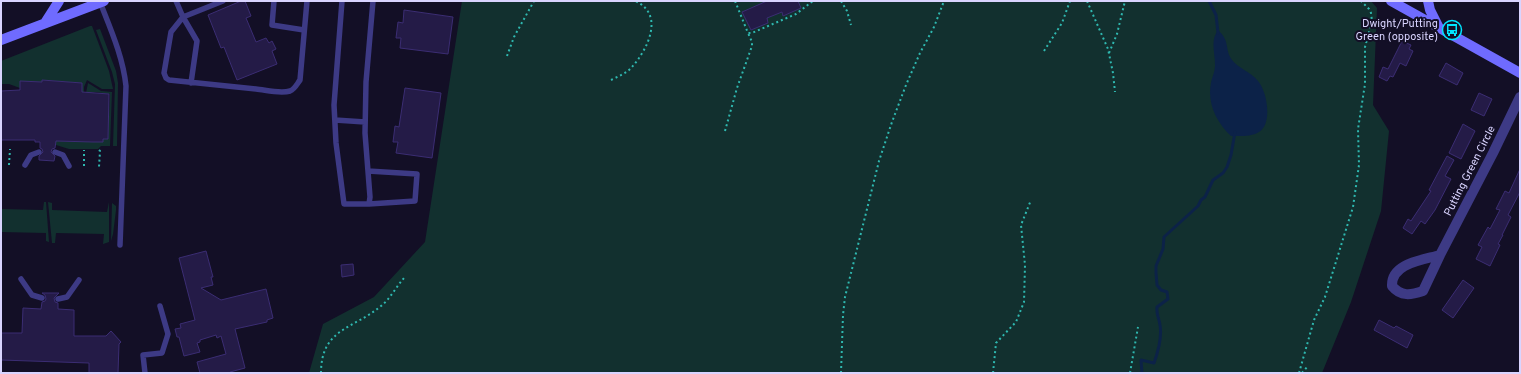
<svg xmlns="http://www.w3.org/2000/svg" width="1521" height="374" font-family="Overpass,sans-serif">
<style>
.green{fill:#12302f}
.water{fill:#0c2248}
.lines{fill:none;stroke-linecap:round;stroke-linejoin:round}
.stream{stroke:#0c2248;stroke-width:3}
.building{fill:#241b47;stroke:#3b2d73}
.path{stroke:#2fb8b0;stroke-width:2;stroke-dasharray:2 3;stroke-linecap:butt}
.lane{stroke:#3d3a85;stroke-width:5.5}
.street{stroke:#3d3a85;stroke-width:10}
.secondary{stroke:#6f6bff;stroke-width:10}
.labels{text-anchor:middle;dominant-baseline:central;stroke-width:4;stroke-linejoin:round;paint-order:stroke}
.poi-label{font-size:11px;fill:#d9d4ff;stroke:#130f26;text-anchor:end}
.street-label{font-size:11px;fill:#d9d4ff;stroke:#130f26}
</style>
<rect width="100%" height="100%" fill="#130f26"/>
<path class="green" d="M462,1H1371L1377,8L1373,105L1389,131L1381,211L1351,302L1322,373H309L323,324L374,297L425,242Z
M90,26H92L109,71L113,89H102L87,80L84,87V93L82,92L81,83L42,80V82L20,81V88L9,84H1V61Z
M100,29L116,71L118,83L117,146H113L115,84L112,72L96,30Z
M88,83L101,91L112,92L110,146H101L98,149H69L56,145V141L103,142V139H108L110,94L96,92L86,93Z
M44,202H46L49,242L46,241V233L1,232V209L43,210Z
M48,202L52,203V210L107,212L109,202V242L103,244L104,234L56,233L55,243H52Z
M112,203L116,206V210L113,234L111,241Z"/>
<path class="water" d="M1218,30C1231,42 1224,49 1232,60C1238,68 1251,72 1258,81C1267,91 1273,124 1259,132C1251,137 1239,136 1231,136C1216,122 1207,103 1211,83C1212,77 1215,72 1215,65C1215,52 1210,41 1218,30Z"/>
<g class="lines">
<path class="stream" d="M1209,1L1216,15L1218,33
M1142,373L1141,360L1154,363C1158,352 1162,337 1160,325C1159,318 1156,314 1157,307L1168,299L1167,292L1161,290L1157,285L1156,273V266L1163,249L1164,237L1198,206L1201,200L1205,197L1213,180L1223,173L1227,167L1231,155L1235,132"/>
</g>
<path class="building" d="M241,1H245L251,16L246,18L256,42L266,38L269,43L272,41L276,49L272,51L277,64L237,80L224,47L221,48L208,15Z
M767,1H798L801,8L783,16L782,12L767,18L768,23L751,30L742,12Z
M404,10L453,17L448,54L400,48L401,38H396L398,22L403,23Z
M1402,41L1411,45L1409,49L1413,51L1406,66L1400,63L1393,77L1390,76L1387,81L1379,77L1383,67L1388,69Z
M1446,63L1463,73L1457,85L1439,76Z
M42,80L82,83V92L109,94L108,139H103V142H93L56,141L55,148L52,149L51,152L55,156L54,161L39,160V156L43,152L42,149L40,148V142H35V140H1V91L20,90V81L42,82Z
M405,88L441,93L432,158L396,153L398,142H393L395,126L399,127Z
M1479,93L1492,99L1484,116L1471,110Z
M1463,124L1475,131L1461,159L1449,153Z
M1447,156L1454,160L1445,176L1451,179L1435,210L1425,224L1421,221L1412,234L1403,228L1408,219L1411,221L1431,191L1429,190Z
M1520,169V192L1508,215L1511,217L1502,235H1503L1498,244L1500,245L1490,266L1476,259L1482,247L1478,245L1488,227L1490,229L1500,210L1496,209L1505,191L1509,193Z
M206,251L213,277H211L213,285L201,288L221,300L266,289L273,318L267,320V322L235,329L245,368L230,372V373H200L197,362L226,354L221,336L217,338L216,335L200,340V342L197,343L200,352L184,356L179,337H177L175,329L181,328L180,324L195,320L179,258Z
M353,264L354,275L342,277L341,265Z
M1463,280L1474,288L1453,318L1442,310Z
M42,293H59L54,298L55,302L58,303V309L74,310V336H106L111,331L121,342L119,344L118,373H89V363L1,360V333H22L23,308L41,309L42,302L45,301L46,299L45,295Z
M1379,320L1394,328L1396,326L1413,335L1407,348L1374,330Z"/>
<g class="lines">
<path class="path" d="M735,1L748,33H752L796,14L813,1
M841,1L847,11L851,25
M1087,1L1108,49L1113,73L1115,92
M1044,51L1062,23L1070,1
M1109,53L1117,34L1125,1
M507,56L514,37L534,1
M611,80C619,76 627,73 632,67C648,49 665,14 635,1
M725,131L737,88L752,46V42L748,33
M99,150L100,151L99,167
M9,165L10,149
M84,166V150
M321,373C321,328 354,329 381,306C390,299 396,287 404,278
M447,373H455
M841,373L843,315L845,297L879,161L892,122L906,85L920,53L934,27L944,1
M993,373L996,343L1016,322L1024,302L1025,265L1021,225L1031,200
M1130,373L1138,327
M1299,373L1314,320L1325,297L1353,207L1359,165L1358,129L1365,84V47L1372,21L1371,13L1369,9L1361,1
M1302,373L1308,366"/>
<path class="lane" d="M176,1L183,17L223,1
M274,1L272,25L304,30
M342,1L334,105L336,143L344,204H369L370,197L365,133L366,82L373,1
M100,2C111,30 123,57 126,86L120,245
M191,83L197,41L183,17L171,32L164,73L166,78L169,80C198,83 227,86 256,89C266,90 280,94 290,91C295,89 297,84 300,80L307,1
M335,120L365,122
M55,152L63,155L69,166
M25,165L31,155L39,152
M368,171L417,174L415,201L369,204
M21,279L32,295L42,298
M58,299L67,297L79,280
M145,373L143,355L162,353L168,334L160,306"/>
<path class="street" d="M1440,255L1423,291C1411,295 1401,297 1392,286C1391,263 1423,260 1440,255L1493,153L1520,97"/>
<path class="secondary" d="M1391,1L1520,73
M1428,1L1430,10L1439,28
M45,23L59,1
M1,40L104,1"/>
</g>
<defs>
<g id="bus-ring" transform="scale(1)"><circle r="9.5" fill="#130f26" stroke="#00e5ff" stroke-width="1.5"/><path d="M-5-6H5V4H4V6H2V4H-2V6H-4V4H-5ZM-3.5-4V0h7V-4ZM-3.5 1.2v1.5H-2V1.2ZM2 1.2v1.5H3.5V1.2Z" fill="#00e5ff"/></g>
</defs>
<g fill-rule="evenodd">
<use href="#bus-ring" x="1452" y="30"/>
</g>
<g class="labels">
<g class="poi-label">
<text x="1438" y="24">Dwight/Putting<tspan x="1438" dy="13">Green (opposite)</tspan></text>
</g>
<g class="street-label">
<text transform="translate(1470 171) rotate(-63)">Putting Green Circle</text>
</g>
</g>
<rect width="1521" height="374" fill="none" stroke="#d9d4ff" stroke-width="4"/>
</svg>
